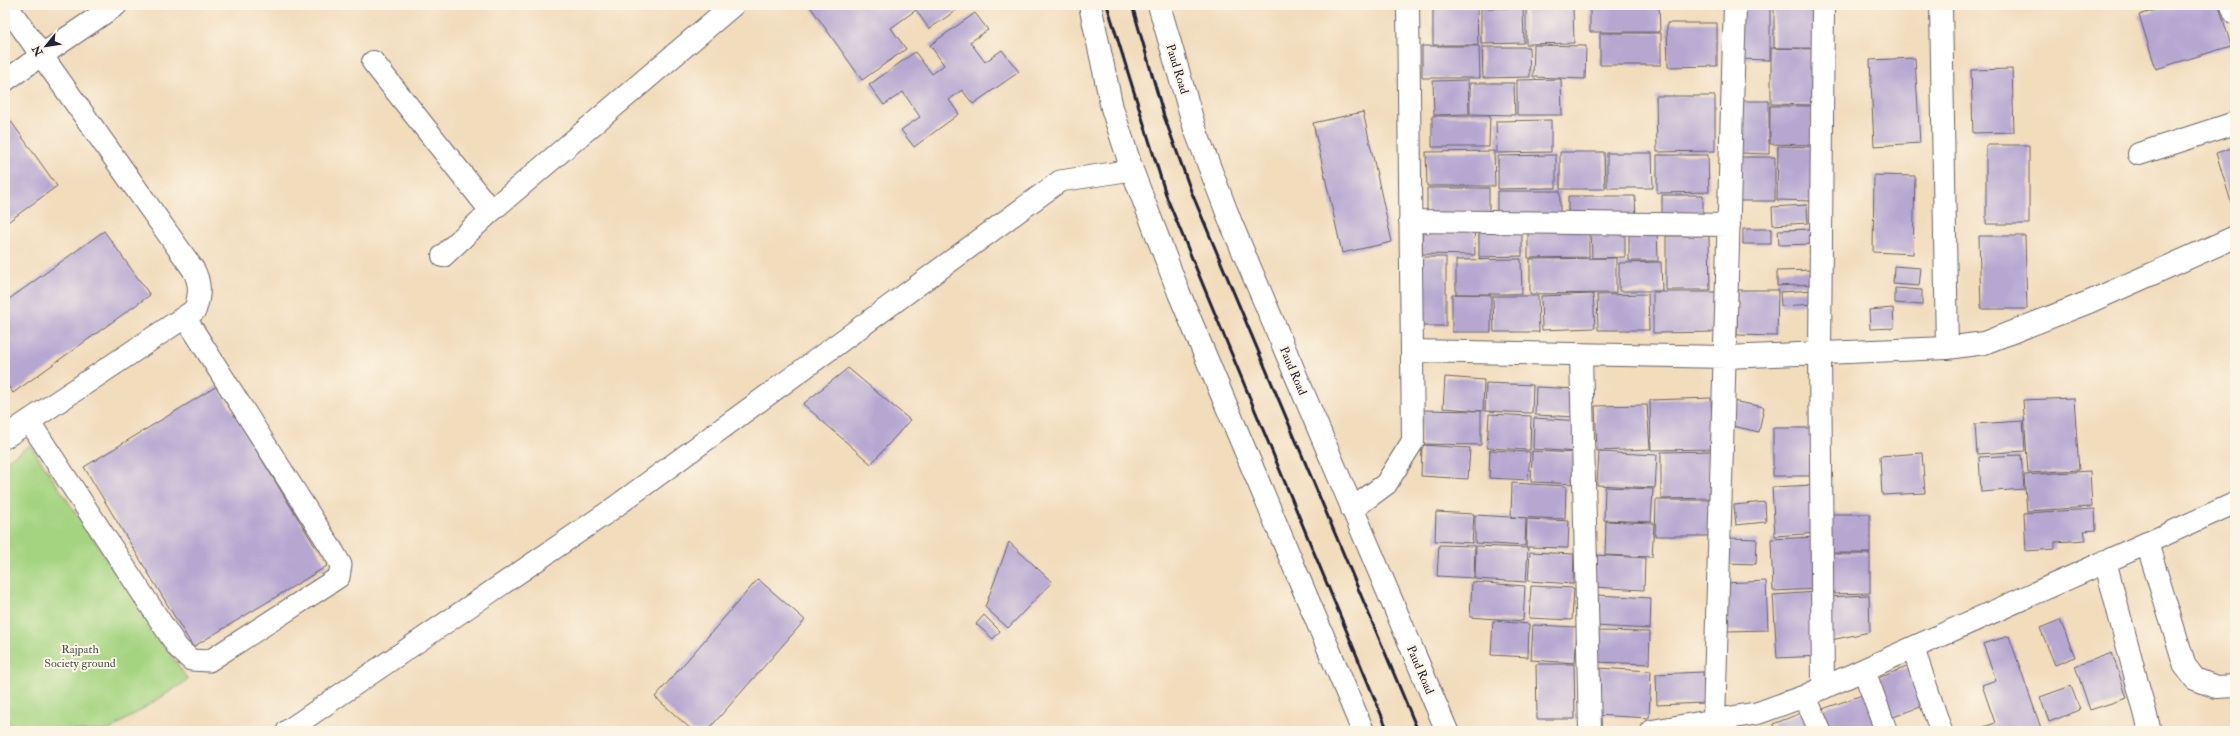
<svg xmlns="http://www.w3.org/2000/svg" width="2240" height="736" font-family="'IM FELL Double Pica',serif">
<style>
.green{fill:#a5d481;stroke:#647b5e}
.building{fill:#b6a7d1}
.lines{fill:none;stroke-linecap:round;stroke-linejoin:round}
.service-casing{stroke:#6a6368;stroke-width:23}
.minor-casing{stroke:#6a6368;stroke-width:24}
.primary-casing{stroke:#6a6368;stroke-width:24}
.service{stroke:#fff;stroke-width:21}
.minor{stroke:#fff;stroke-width:22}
.primary{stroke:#fff;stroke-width:22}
.rail{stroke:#22223b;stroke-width:3}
.labels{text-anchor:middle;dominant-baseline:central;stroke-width:4;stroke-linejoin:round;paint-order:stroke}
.street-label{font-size:12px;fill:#22223b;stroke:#fcf5e5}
.park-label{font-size:12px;fill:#495750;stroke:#fcf5e5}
</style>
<rect width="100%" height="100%" fill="#fcf5e5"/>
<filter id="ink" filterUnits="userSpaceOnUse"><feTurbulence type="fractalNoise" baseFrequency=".025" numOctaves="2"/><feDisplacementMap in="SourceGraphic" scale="8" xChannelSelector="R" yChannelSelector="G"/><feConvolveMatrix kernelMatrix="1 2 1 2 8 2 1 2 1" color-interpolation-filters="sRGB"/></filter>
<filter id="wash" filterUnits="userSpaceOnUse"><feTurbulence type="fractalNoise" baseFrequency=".012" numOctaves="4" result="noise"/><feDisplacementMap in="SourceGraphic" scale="16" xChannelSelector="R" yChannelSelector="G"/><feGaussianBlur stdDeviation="0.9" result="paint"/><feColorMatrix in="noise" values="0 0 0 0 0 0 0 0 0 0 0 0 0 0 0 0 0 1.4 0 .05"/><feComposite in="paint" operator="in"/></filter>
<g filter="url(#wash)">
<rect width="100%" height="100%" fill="#f1dcbc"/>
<path class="green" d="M30,445L188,680L108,731H5V462Z"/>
<g id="blocks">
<path class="building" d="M809,5H964L929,29L916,10L891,28L906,49L862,80Z
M1590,5H1659L1660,32H1590Z
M1741,5H1770V60L1737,59Z
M1774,5H1815V48H1774Z
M2173,5H2219L2231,46L2156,69L2139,15Z
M1573,6L1574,43L1526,44V7Z
M1477,7L1478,45H1433V8Z
M1481,8H1523L1524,43L1481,44Z
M975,13L988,30L970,42L985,62L1002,50L1019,72L973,104L962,90L949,100L959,114L914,147L901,130L920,117L903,92L884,105L869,85L915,52L932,74L944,65L930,45Z
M1667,23H1717V66L1668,67Z
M1600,33H1661V65H1600Z
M1534,45L1586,46L1585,79L1533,77Z
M1422,46H1479L1480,78H1422Z
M1482,47H1529L1530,77L1483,78Z
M1771,48L1814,49V105L1771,104Z
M1915,58L1920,143L1874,146L1870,60Z
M2012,69L2014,132L1973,133L1971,70Z
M1561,79L1562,115H1517V80Z
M1468,80L1469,114L1434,115L1433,81Z
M1470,83H1514L1515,115L1470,114Z
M1656,96H1715V151L1657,152Z
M1737,101H1769V154L1738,153Z
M1770,106H1812V145L1770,144Z
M1363,112L1392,242L1342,253L1313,123Z
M5,113L57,186L5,224Z
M1432,116H1490L1489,147H1432Z
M1551,120V152L1497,153L1496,121Z
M1986,145H2029V224H1986Z
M1778,146L1813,147L1812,201L1777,200Z
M2235,147V215L2216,153Z
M1494,151L1495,186H1427L1426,152Z
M1560,152H1604L1605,189H1560Z
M1607,153H1652L1653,188H1607Z
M1556,155V188L1498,189V156Z
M1657,155H1708L1709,192L1657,193Z
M1734,157H1775V201H1735Z
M1874,175L1915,176L1913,254L1873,252Z
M1427,188H1489V220L1427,221Z
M1497,191H1560V221L1497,222Z
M1662,195H1703V221H1662Z
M1568,196H1635L1636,219H1568Z
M1807,205L1808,223L1773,225L1772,207Z
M1423,223H1474L1475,255L1422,254Z
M1479,224H1522V256L1479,257Z
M1589,224V257L1528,258V225Z
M1591,226H1625V257L1592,258Z
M1629,228H1657L1658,261H1629Z
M1743,229H1771V244H1743Z
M1816,229V244L1779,245L1778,230Z
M104,231L150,295L13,393L5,382V302Z
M1666,236H1709L1710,290H1666Z
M1979,236H2025L2027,309H1981Z
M1416,257H1446V326H1417Z
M1616,258V293L1530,294V259Z
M1521,259L1522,294H1456V260Z
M1661,262L1662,291H1619V263Z
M1894,266L1921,268L1919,286L1893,284Z
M1814,270V284L1777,286V271Z
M1895,288L1922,290V305L1895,303Z
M1738,290H1778L1777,336L1737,335Z
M1815,290V304L1781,306L1780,292Z
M1653,292H1718V332L1653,333Z
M1452,294L1491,295V332H1452Z
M1593,294L1595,328L1542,330L1541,296Z
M1648,294L1649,330H1598L1597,295Z
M1493,296H1538L1539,332H1494Z
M1893,308L1894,328L1870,329L1869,310Z
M848,368L910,420L871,464L803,404Z
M1445,377L1484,380L1483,411L1443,408Z
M1486,383L1533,385L1532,413L1485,411Z
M217,386L327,566L193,647L84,467Z
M1536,387L1579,389L1577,417L1535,415Z
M1711,398L1713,449L1651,450L1650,400Z
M2074,398L2079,470L2028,473L2023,400Z
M1732,401L1764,407L1759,432L1728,425Z
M1647,405L1650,449L1597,451L1595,406Z
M1421,410L1481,411V445L1421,444Z
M1489,414L1531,416L1530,450L1487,448Z
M1534,418L1580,421L1579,452L1533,449Z
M2023,421L2025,451L1977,454L1975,424Z
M1773,428H1820L1821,476H1773Z
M1422,445L1470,448L1468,479L1421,476Z
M1490,450L1530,452L1528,480L1489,478Z
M1532,451L1579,453L1577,484L1531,482Z
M1714,451L1716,498L1661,499V452Z
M1599,452L1657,455L1655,488L1597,485Z
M1922,453L1925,493L1882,495L1880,456Z
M2021,455L2024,489L1981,492L1979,457Z
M2090,471L2092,507L2027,511L2024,475Z
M1512,483L1566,486L1565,519L1511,517Z
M1815,485L1818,533L1775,536L1772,487Z
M1605,487L1653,489L1651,522L1604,520Z
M1656,500H1711V536H1655Z
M1765,502L1766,522L1736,525L1734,505Z
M2095,509L2096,530L2084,531L2086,540L2055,542V549L2026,551L2024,513Z
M1436,512L1474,514L1472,543L1435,541Z
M1827,514H1870V553H1828Z
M1475,515L1526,518L1525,546L1475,543Z
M1527,519L1569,521L1568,548L1526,547Z
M1606,521L1654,523L1652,557L1605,555Z
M1818,537L1820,589L1773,591L1771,539Z
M1728,538L1757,539L1756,564L1727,563Z
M1009,542L1052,582L1008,628L985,607Z
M1439,545L1475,546L1474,578L1437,576Z
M1476,546L1528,548L1526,582L1475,579Z
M1530,552L1574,554L1573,584L1528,581Z
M1827,554H1870V593L1828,594Z
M1595,555L1645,558L1644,590L1593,587Z
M758,579L805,620L707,731H693L655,697Z
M1766,581L1768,630L1727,631L1725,583Z
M1472,582L1525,586L1523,621L1470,617Z
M1531,586L1574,588L1572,620L1529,618Z
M1817,592L1820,656L1777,658L1773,595Z
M1597,595L1651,598L1650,629L1595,626Z
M1869,595L1870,632L1831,640L1828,597Z
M984,615L1000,631L993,639L976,624Z
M2060,620L2075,657L2055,665L2040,628Z
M1493,621L1529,624L1528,657L1491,655Z
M1533,625L1577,627L1575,663L1531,660Z
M1595,631L1650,632L1649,664L1595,662Z
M2009,636L2042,731H1973L1995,723L1982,685L1996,680L1983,644Z
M2112,653L2127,698L2090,710L2075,666Z
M1536,664H1574L1575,719H1537Z
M1912,665L1926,705L1888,719L1873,680Z
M1597,668L1651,671L1649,718L1595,715Z
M1703,672L1705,703L1657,705L1656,674Z
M2071,686L2080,710L2049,722L2040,697Z
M1865,694L1878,731H1828L1820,710Z
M1809,710L1817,731H1775L1773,724Z"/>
</g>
</g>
<g filter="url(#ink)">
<use href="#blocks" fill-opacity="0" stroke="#6a6368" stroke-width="1"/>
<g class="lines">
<g class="service-casing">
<path id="service" d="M5,81L42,55
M29,421L178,648L191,660L209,661L339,577L341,565L333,551L185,317
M2147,543L2235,503
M287,731L608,512L1060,181L1132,170"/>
</g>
<g class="minor-casing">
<path id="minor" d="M1941,5L1947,348
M2232,5L2235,13
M42,55L116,5
M373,62L491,211
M2139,154L2235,123
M1410,221L1729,225
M443,256L491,211L733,5
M1412,351L1726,357L1947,348L1984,343L2089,302L2235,237
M1581,355L1590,731
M5,437L195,310C200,295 201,283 193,269L6,5
M1352,509L1386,484L1413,441L1408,5
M2105,561L2150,731
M1913,648L1941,731
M1864,670L1886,731
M1823,688L1820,353L1823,5
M1805,696L1820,731
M1714,721L1735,5
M1652,731L1758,713L1805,696L2147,543L2185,666L2195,679L2216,687L2235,686"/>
</g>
<g class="primary-casing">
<path id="primary" d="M1090,5L1112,108L1132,170L1179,293L1363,731
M1159,5L1195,129L1231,223L1447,731"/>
</g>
<use href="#service" class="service"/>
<use href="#minor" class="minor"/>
<use href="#primary" class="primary"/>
<path class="rail" d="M1107,5L1167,198L1388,731
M1132,5L1164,116L1191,191L1418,731"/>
</g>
</g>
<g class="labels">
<g class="street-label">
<text transform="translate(1177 69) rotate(73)">Paud Road</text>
<text transform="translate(1293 371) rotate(67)">Paud Road</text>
<text transform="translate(1420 670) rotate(67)">Paud Road</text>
</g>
<g class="park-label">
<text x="80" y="649">Rajpath<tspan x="80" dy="14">Society ground</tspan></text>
</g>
</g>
<rect width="2240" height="736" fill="none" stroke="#fcf5e5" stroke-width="20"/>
<g transform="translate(46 46) rotate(240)" stroke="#fcf5e5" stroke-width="3" paint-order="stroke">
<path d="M0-3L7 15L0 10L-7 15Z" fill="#22223b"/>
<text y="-6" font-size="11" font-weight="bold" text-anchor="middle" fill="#22223b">N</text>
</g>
</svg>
